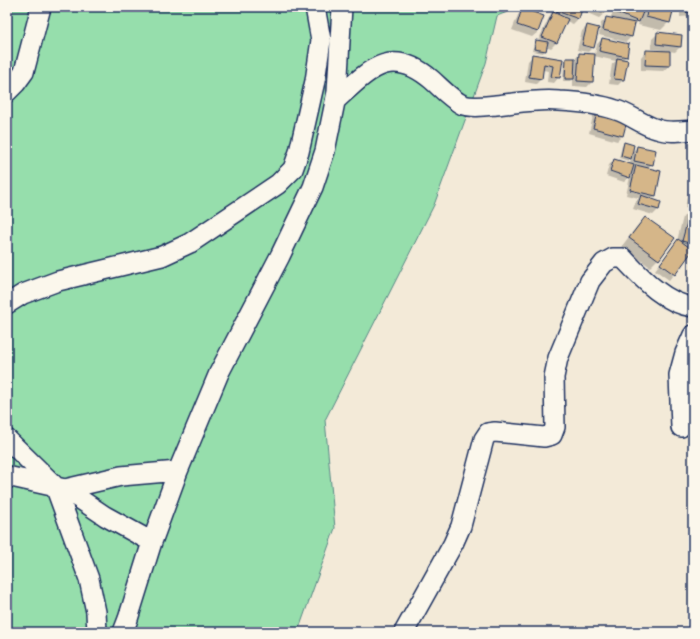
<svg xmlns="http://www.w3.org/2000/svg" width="700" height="639" font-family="'Indie Flower',sans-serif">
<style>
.green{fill:#96deac;stroke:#588685}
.shadow{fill:#0003}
.building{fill:#d5b689;stroke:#1b2f5e}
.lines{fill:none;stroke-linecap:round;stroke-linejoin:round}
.minor-casing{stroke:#1b2f5e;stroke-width:22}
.minor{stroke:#fbf7ec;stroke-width:19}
</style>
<rect width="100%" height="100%" fill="#f3ead8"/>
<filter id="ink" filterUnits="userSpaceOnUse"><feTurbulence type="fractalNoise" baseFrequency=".025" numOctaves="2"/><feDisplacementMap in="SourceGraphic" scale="8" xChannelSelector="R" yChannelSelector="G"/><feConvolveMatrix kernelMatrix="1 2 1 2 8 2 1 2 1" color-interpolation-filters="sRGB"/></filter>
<g filter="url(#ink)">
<path class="green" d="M7,7H520L497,16L486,63L434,205L325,420L335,528L300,626L294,632H7Z"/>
<path class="shadow" d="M554,7H573L581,10L578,19L573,24L566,21L556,43L551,48L546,46L545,50L543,53L532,51L534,43L536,41H538Z
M588,7H607L605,13L599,18L585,12Z
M615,7H673L669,22L661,30L638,25L640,20L633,26L631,37L626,42L599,35L601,23L607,18L610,19Z
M680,7H693V16L680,17Z
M523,9L538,32L532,37L512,30L518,15Z
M693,22V52H691L692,24Z
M587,26L593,47L588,52L577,50L582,31Z
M657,34L680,47L675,52L669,51V66L663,71L641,70V57L646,51L662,52V50L651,49L652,39Z
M602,39L626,57L622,60L626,61L623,80L618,85L609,84L612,64L616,61L594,56L592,82L587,87L573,86V79L571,81H563L564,61L566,59H574L580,54L595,55L597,44Z
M533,56L562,60L559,77L554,83L547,82L548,71L543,70L542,78L536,84L525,82L528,61Z
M598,111L623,135L617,141L589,133L593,116Z
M624,143L631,153L637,147L652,164L647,169L655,196L651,200L658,210L653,215L633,209L636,201L639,198L626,195L630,177L624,182L606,176L609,165L614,160L630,165L631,157L628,161L619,158L622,146Z
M693,178V254L690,253L669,280L655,270L677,241L683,217L691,209L685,208L690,181Z
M645,218L658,259L650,267L622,246L637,226Z"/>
<path class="building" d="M557,7H576L582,9L579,19L556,11Z
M591,7H608L605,13Z
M617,7H645L639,22L615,12Z
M648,7H674L670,23L646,17Z
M685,7H693V12H685Z
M522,8L544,16L538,32L517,25Z
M553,12L568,19L557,43L542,37Z
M606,17L635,23L632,37L603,30Z
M587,25L599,28L594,48L582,45Z
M657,32L682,35L681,47L656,44Z
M602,38L629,44L627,57L599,51Z
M536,40L548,42L546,51L534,49Z
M646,50L670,51V66L645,65Z
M579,53L595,54L593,82L577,81Z
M532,54L563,59L560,78L551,77L553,66L544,64L542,79L529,77Z
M566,58H575L574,79H565Z
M617,58L628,60L624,80L614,79Z
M598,109L628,117L623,136L593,128Z
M624,142L634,145L631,159L621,156Z
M637,146L656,150L653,165L634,161Z
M614,159L634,165L630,178L610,171Z
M636,165L661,171L656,196L630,190Z
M693,183V204L689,203Z
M641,195L661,202L659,210L638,204Z
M691,208H693V244L682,241Z
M645,217L675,238L659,260L629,238Z
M678,239L693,250L675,275L660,264Z"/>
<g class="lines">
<g class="minor-casing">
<path id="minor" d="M7,92L16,83L24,72L41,7
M335,101C368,71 390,44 432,80C441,88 452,100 463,105C473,108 486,106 496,105C517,103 538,99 559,101C578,102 599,104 616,110C630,114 642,125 657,129C668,133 681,131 693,130
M7,304L23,294L58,281L162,256L190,243L278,184L293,169L299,152L315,81L321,40L315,7
M681,427L679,375L685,353L693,335
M7,439L55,486L89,579L96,612L97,632
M7,476L65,489L105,516L152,542
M65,489L121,476L178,471
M123,632L128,619L152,542L178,471L219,373L280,256L313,187L325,151L337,92L342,7
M404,632L453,544L461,526L484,439L488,433L495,432L544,437L552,435L555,427L554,377L558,358L590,281L604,263L613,258H623C641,277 665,304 693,307"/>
</g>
<use href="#minor" class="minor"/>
</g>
</g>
<rect width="700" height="639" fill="none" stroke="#fbf7ec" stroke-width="24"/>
<rect x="12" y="12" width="676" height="615" fill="none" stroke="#1b2f5e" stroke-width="1.5" filter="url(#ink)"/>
</svg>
